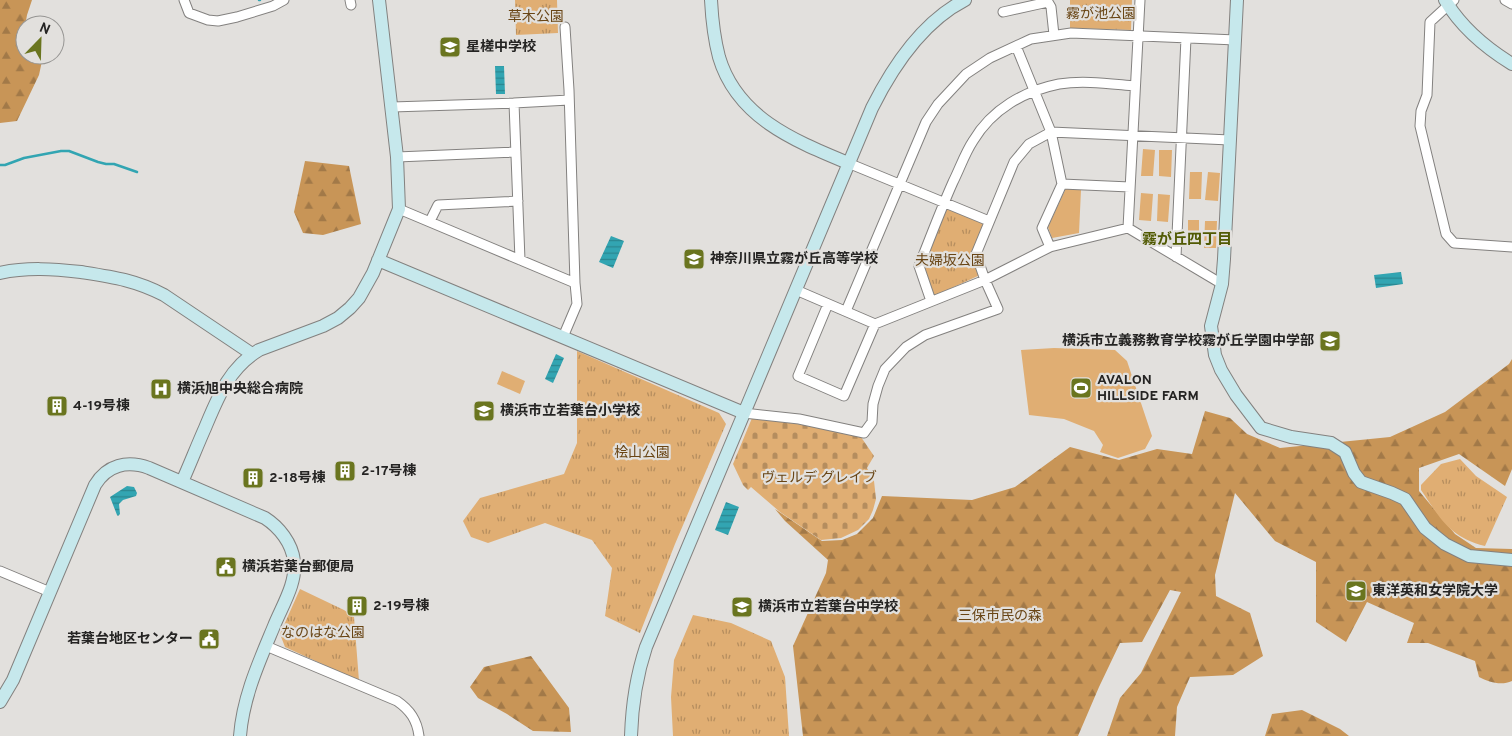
<svg xmlns="http://www.w3.org/2000/svg" width="1512" height="736" font-family="Overpass,'Noto Sans JP',sans-serif">
<style>
.grass{fill:#e0ae73}
.forest{fill:url(#forest-firs)}
.cemetery{fill:url(#cemetery-stones)}
.park{fill:url(#park-tufts)}
.water{fill:url(#water-rules)}
.lines{fill:none;stroke-linecap:round;stroke-linejoin:round}
.stream{stroke:#32a5b2;stroke-width:2.5}
.street-casing{stroke:#83817f;stroke-width:11}
.secondary-casing{stroke:#83817f;stroke-width:14}
.street{stroke:#fff;stroke-width:9}
.secondary{stroke:#c6e8ec;stroke-width:12}
.labels{text-anchor:middle;dominant-baseline:central;stroke-width:4.5;stroke-linejoin:round;paint-order:stroke}
.park-label{font-size:14px;fill:#694515;stroke:#e2e0dd}
.poi-label{font-size:14px;font-weight:bold;fill:#252423;stroke:#e2e0dd;text-anchor:start}
.neighbourhood-label{font-size:15px;font-weight:bold;fill:#515a03;stroke:#e2e0dd}
</style>
<defs>
<pattern id="forest-firs" width="22" height="20" patternUnits="userSpaceOnUse" patternTransform="scale(1.25)"><rect width="22" height="20" fill="#c89557"/><path d="M5 1l3.5 6h-7zM16 11l3.5 6h-7z" fill="#a27948"/></pattern>
<pattern id="cemetery-stones" width="16" height="16" patternUnits="userSpaceOnUse" patternTransform="scale(1.25)"><rect width="16" height="16" fill="#e0ae73"/><path d="M2 7V4a2 2 0 0 1 4 0v3zM10 15v-3a2 2 0 0 1 4 0v3z" fill="#b58d5e"/></pattern>
<pattern id="park-tufts" width="24" height="20" patternUnits="userSpaceOnUse" patternTransform="scale(1.25)"><rect width="24" height="20" fill="#e0ae73"/><path d="M3 7l-1-3M5 7V3M7 7l1-3M15 17l-1-3M17 17v-4M19 17l1-3" fill="none" stroke="#b58d5e"/></pattern>
<pattern id="water-rules" width="6" height="5" patternUnits="userSpaceOnUse" patternTransform="scale(1.25)"><rect width="6" height="5" fill="#32a5b2"/><path d="M0 2.5h6" fill="none" stroke="#2a8690"/></pattern>
</defs>
<rect width="100%" height="100%" fill="#e2e0dd"/>
<path class="grass" d="M1143,149L1155,150L1153,176H1141Z
M1159,150H1172L1171,177L1159,176Z
M1190,172H1202L1201,199H1189Z
M1208,172L1220,173L1218,201L1205,200Z
M1066,188L1081,190L1079,233L1052,238L1048,227Z
M1141,193L1153,194L1151,221L1139,220Z
M1158,194L1170,195L1168,222L1157,221Z
M1188,220H1199V245H1188Z
M1205,221H1217L1216,248H1204Z
M1054,348L1115,350L1127,361L1152,436L1145,449L1118,458L1100,452L1103,445L1094,431L1064,419L1029,415L1021,350Z
M502,371L525,381L520,394L497,384Z"/>
<path class="forest" d="M0,0H32L27,15L24,32L25,55H37L42,61L39,75L17,121L0,123Z
M305,161L349,166L361,224L323,235L303,233L294,212Z
M1512,359V469L1505,486L1459,454L1419,468V491L1455,534L1476,548L1512,549V681C1501,686 1489,682 1479,677L1475,661L1428,643H1407L1414,623L1367,602L1346,642L1316,622V562L1275,541L1235,493L1215,575L1216,596L1250,613L1263,656L1233,675L1190,677L1177,707L1175,736H1107L1120,698L1141,673L1181,592L1170,590L1142,642L1120,643L1099,687L1078,736H803L793,646L826,573L828,560L785,521L775,509L822,541L842,540L857,534L873,518L882,496L972,500L1015,487L1070,447L1119,460L1157,449L1192,454L1205,411L1230,418L1247,434L1280,448L1390,437L1445,412L1509,364Z
M531,656L569,708L571,732L533,731L507,714L478,698L470,687L484,667Z
M1302,710L1340,729L1349,736H1265L1272,714Z"/>
<path class="cemetery" d="M752,418L819,427L861,437L874,456L867,468L874,481L876,499L873,510L869,519L858,530L841,538L821,540L780,512L751,487L748,490L743,485L733,464Z"/>
<path class="park" d="M515,0H557L558,33L516,35Z
M1070,0H1132L1131,30L1070,28Z
M946,206L985,222L973,254L980,275L934,296L922,266Z
M577,351L719,413L726,424L675,544L640,633L605,616L612,568L592,540L545,523L488,543L471,537L463,521L480,498L564,474L577,443Z
M1460,459L1476,476L1507,497L1485,546C1449,537 1440,518 1421,490V485L1441,464Z
M300,589L344,610L354,617L359,681L285,647L280,634Z
M693,615L731,623L771,641L785,677L789,736H673L671,697L674,660Z"/>
<path class="water" d="M495,66H504L505,94H496Z
M611,236L624,241L613,268L599,262Z
M1401,272L1403,284L1376,288L1374,275Z
M556,354L564,358L553,383L545,379Z
M127,486L134,487L137,493L136,496L123,500L119,504L120,514L118,516L117,515L110,497Z
M726,502L739,507L728,535L715,530Z"/>
<g class="lines">
<path class="stream" d="M259,0H260
M0,165H5L24,158L61,151H69L98,162L106,164H114L137,172"/>
<g class="street-casing">
<path id="street" d="M184,0L189,13L208,20L218,21L237,17L273,6L284,0
M350,0L351,5
M1454,0L1430,22L1427,95L1421,111L1420,126L1446,234L1454,243L1512,247
M1505,0L1512,4
M1003,12L1048,2L1051,7L1054,35
M1016,46L1051,132L1062,184
M514,103L520,260
M392,107L514,103L569,100
M397,157L516,152
M848,163L989,221
M399,209L575,283
M430,221L438,205L518,201
M1128,228L1140,0
M1050,247L1042,228L1062,184L1130,187
M1176,257L1186,38
M796,290L875,324
M931,301L919,266C930,238 941,209 953,182C960,168 965,153 973,141C992,109 1024,91 1059,84C1084,80 1111,84 1135,86
M828,304L798,376L844,396L875,324L985,280L1050,247L1128,228L1222,284
M846,311L926,122L938,104L966,74L990,58L1031,39L1071,33L1236,40
M563,337L577,304L575,283L569,90L565,27
M744,413L799,419L864,433L872,422L873,404L878,386L885,369L906,347L925,335L998,309L985,280L976,254L1014,162L1029,144L1051,132L1230,140
M0,571L50,592
M266,646L397,701C410,710 417,720 419,736"/>
</g>
<g class="secondary-casing">
<path id="secondary" d="M711,0C712,19 714,38 719,57C737,118 795,141 848,163
M1237,0L1224,259L1222,284L1211,326L1215,355L1221,370L1236,395L1261,428L1291,437L1331,443L1345,452L1354,473L1361,482L1392,493L1405,499L1425,528L1445,544L1469,556L1512,560
M1445,0C1461,27 1486,48 1512,64
M378,260L744,413
M0,273C27,267 54,269 81,272C113,277 135,280 164,295L252,354
M182,482C190,464 197,446 205,428C218,397 229,368 259,350L323,326L338,318L350,308L359,298L373,273L399,209L397,157L379,0
M0,702L13,680L95,485C107,465 127,460 149,468L265,518C279,527 292,543 294,561C297,583 282,606 274,626C259,662 243,697 240,736
M631,736C632,705 636,677 646,647L872,108C893,66 922,22 965,0"/>
</g>
<use href="#street" class="street"/>
<use href="#secondary" class="secondary"/>
</g>
<defs>
<g id="school-square" transform="scale(1.125)"><rect x="-9" y="-9" width="18" height="18" rx="4" fill="#6a751f" stroke="#e2e0dd"/><path d="M0-5L7-2L0 1L-7-2ZM-4 1L0 2.5L4 1V4Q0 6-4 4Z" fill="#fff"/></g>
<g id="stadium-square" transform="scale(1.125)"><rect x="-9" y="-9" width="18" height="18" rx="4" fill="#6a751f" stroke="#e2e0dd"/><path d="M0-5a6.5 5 0 1 0 0 10a6.5 5 0 1 0 0-10ZM-3.5-1.8h7v3.6h-7Z" fill="#fff"/></g>
<g id="hospital-square" transform="scale(1.125)"><rect x="-9" y="-9" width="18" height="18" rx="4" fill="#6a751f" stroke="#e2e0dd"/><path d="M-5-5h3v3.5h4V-5h3V5h-3V1.5h-4V5h-3Z" fill="#fff"/></g>
<g id="building-square" transform="scale(1.125)"><rect x="-9" y="-9" width="18" height="18" rx="4" fill="#6a751f" stroke="#e2e0dd"/><path d="M-4-6H4V6H1V3H-1V6H-4ZM-2.5-4.3h1.7v1.8h-1.7ZM.8-4.3h1.7v1.8H.8ZM-2.5-1h1.7V.8h-1.7ZM.8-1h1.7V.8H.8Z" fill="#fff"/></g>
<g id="civic-square" transform="scale(1.125)"><rect x="-9" y="-9" width="18" height="18" rx="4" fill="#6a751f" stroke="#e2e0dd"/><path d="M-.6-6.5H3V-4.5H.6V-3L4-1V1h2V6H-6V1h2V-1L-.6-3ZM-1.2 2.5V6h2.4V2.5Z" fill="#fff"/></g>
<g id="university-square" transform="scale(1.125)"><rect x="-9" y="-9" width="18" height="18" rx="4" fill="#6a751f" stroke="#e2e0dd"/><path d="M0-5L7-2L0 1L-7-2ZM-4 1L0 2.5L4 1V4Q0 6-4 4Z" fill="#fff"/></g>
</defs>
<g fill-rule="evenodd">
<use href="#school-square" x="450" y="47"/>
<use href="#school-square" x="694" y="259"/>
<use href="#school-square" x="1330" y="341"/>
<use href="#stadium-square" x="1081" y="388"/>
<use href="#hospital-square" x="161" y="389"/>
<use href="#building-square" x="57" y="406"/>
<use href="#school-square" x="484" y="411"/>
<use href="#building-square" x="345" y="471"/>
<use href="#building-square" x="253" y="478"/>
<use href="#civic-square" x="226" y="567"/>
<use href="#university-square" x="1356" y="591"/>
<use href="#building-square" x="357" y="606"/>
<use href="#school-square" x="742" y="607"/>
<use href="#civic-square" x="209" y="639"/>
</g>
<g class="labels">
<g class="park-label">
<text x="1101" y="14">霧が池公園</text>
<text x="536" y="17">草木公園</text>
<text x="950" y="261">夫婦坂公園</text>
<text x="642" y="453">桧山公園</text>
<text x="819" y="478">ヴェルデ グレイブ</text>
<text x="1000" y="616">三保市民の森</text>
<text x="323" y="633">なのはな公園</text>
</g>
<g class="poi-label">
<text x="466" y="47">星槎中学校</text>
<text x="710" y="259">神奈川県立霧が丘高等学校</text>
<text x="1314" y="341" text-anchor="end">横浜市立義務教育学校霧が丘学園中学部</text>
<text x="1097" y="380">AVALON<tspan x="1097" dy="16">HILLSIDE FARM</tspan></text>
<text x="177" y="389">横浜旭中央総合病院</text>
<text x="73" y="406">4-19号棟</text>
<text x="500" y="411">横浜市立若葉台小学校</text>
<text x="361" y="471">2-17号棟</text>
<text x="269" y="478">2-18号棟</text>
<text x="242" y="567">横浜若葉台郵便局</text>
<text x="1372" y="591">東洋英和女学院大学</text>
<text x="373" y="606">2-19号棟</text>
<text x="758" y="607">横浜市立若葉台中学校</text>
<text x="193" y="639" text-anchor="end">若葉台地区センター</text>
</g>
<g class="neighbourhood-label">
<text x="1187" y="240">霧が丘四丁目</text>
</g>
</g>
<g transform="translate(40 40) rotate(23)"><circle r="24" fill="#e2e0dd" stroke="#969593"/>
<path d="M0-4L9 19L0 12L-9 19Z" fill="#6a751f"/>
<text y="-8" font-size="14" font-weight="bold" text-anchor="middle" fill="#252423">N</text>
</g>
</svg>
